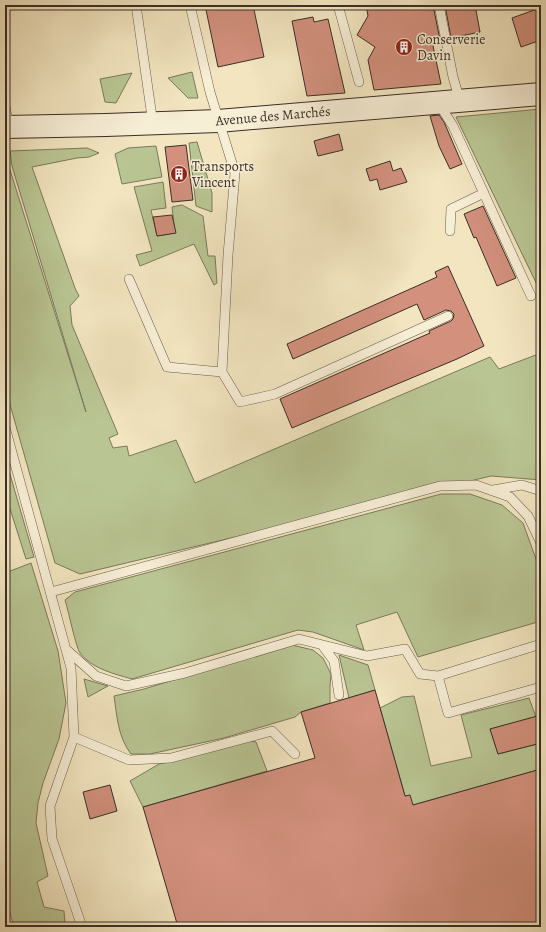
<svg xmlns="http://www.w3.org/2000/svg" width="546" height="932" font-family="Alegreya,serif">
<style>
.green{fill:#b9c593;stroke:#7a7a5c}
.building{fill:#d2907d;stroke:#3a2f25}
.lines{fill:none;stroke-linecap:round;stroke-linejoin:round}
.lane-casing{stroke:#685c4c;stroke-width:10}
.secondary-casing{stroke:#3a2f25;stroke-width:24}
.lane{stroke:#f7eed6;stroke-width:9}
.secondary{stroke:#f7eed6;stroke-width:22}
.labels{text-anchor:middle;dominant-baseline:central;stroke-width:3;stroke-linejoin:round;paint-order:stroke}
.poi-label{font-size:14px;fill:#3a2f25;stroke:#f7eed6;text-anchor:start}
.street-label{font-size:14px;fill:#3a2f25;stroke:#f7eed6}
</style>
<rect width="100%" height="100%" fill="#f2e5c0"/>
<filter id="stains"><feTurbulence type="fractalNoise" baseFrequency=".005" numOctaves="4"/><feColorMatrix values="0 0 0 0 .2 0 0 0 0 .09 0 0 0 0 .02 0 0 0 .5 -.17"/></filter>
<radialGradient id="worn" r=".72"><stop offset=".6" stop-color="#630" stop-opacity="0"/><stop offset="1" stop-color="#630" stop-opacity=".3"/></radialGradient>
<path class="green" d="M192,72L198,98H188L168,78Z
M132,73L116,103L105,102L100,79Z
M541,109V293L456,117Z
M197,142L212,193V212L196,206L189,143Z
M156,146L162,177L122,184L115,154L128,148Z
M87,148L99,153L89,157L77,158L32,167L75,288L79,296L70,306L72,325L118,434L109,438L113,448L127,446L129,456L176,440L195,483L490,357L499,369L541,353V480L491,476L80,574L55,563L5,387V304L9,302L5,285V154L86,412L12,166L10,151Z
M163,182L166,208L151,210L157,236L175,233L172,207L182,205L203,216L208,256H215L217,283L214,285L194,244L140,266L136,255L152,251L134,187Z
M5,457L34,557L26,559L5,493Z
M441,494H470L502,505L523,523L541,573V621L418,657L397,612L356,625L364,650L313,632L298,630L132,679C115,674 92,669 80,653C76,648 68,609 65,600L75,592Z
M31,563L58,651L66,703L59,739L43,783L38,803L36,823L48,876L37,882L44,907L64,911L65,924L58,927H14L5,896V573Z
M292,645L313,650L323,658L331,674L330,686V703L301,712L295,717L224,738L150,754H131C118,737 117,717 114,696L144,689L229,663Z
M339,655L368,665L375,690L349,698Z
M84,679L108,686L88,697Z
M414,696L431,766L472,757L461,715L529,698L536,717L490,729L498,754L541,743V769L413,805L405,796L380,708L402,697Z
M251,741L256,742L267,771L143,807L130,781L159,764Z"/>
<path class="building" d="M205,5H253L264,57L218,67Z
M366,5H433L440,40L432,41L441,84L374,90L368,60L375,47L357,35L368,16Z
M445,5H475L480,32L451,38Z
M537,9L541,20V40L521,47L512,18Z
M313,17L314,22L328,19L345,93L307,96L292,21Z
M439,115L444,122L462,164L450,169L439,146L430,116Z
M339,134L343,150L318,156L314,141Z
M186,145L193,200L172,202L165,147Z
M390,161L393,171L401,168L407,182L380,190L377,179L370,181L366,169Z
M483,206L516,278L497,286L476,237L474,238L464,214Z
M172,215L176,233L157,236L153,217Z
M448,266L484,346L457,359L292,428L280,399L430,333L429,331L451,321L453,319L454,314L451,311L446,310L424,320L417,304L293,359L287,344L437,277L435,272Z
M375,690L405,796L410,795L413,805L541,769V927H178L143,807L315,758L301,712Z
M541,715V743L498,754L490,729Z
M110,785L117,811L90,819L83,792Z"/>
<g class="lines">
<g class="lane-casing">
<path id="lane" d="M136,5L153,124
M190,5L210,92L235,173L228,255L222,372L240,402L275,394L448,316
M338,5L359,82
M439,5L453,77L460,101
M439,104L453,126L531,296
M5,106L9,127
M450,231L451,209L484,193
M129,279L167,367L222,372
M5,427L71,668L74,737L50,806L52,839L82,927
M493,490L522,485L541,491
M51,592L440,486L476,485L510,497L528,516L541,543
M541,644L438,676L448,713L541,687
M322,645L334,661L339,695
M67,650L96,676L126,686L185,673L299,639L367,656L405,649L420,674L438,676
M74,737L129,760L171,758L272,731L295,754"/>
</g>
<g class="secondary-casing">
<path id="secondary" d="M5,127L106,125L218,121L541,94"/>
</g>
<use href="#lane" class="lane"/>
<use href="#secondary" class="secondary"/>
</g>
<defs>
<g id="building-disc" transform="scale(0.9)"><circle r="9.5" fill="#8f2418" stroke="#f7eed6"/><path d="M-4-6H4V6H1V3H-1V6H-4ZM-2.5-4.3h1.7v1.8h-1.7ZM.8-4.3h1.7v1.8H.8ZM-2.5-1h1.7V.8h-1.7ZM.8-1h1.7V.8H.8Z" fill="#fff"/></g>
</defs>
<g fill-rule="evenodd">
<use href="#building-disc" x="404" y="47"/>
<use href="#building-disc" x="179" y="174"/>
</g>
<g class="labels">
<g class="poi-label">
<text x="417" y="39">Conserverie<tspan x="417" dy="16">Davin</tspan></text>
<text x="192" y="166">Transports<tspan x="192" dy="16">Vincent</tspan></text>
</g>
<g class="street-label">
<text transform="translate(273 116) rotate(-5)">Avenue des Marchés</text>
</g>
</g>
<rect width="546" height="932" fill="none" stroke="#f2e5c0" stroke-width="20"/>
<rect x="6" y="6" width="534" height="920" fill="none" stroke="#3a2f25" stroke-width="2"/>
<rect x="10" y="10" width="526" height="912" fill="none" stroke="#3a2f25"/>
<rect width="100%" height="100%" filter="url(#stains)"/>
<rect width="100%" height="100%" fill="url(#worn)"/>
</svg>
